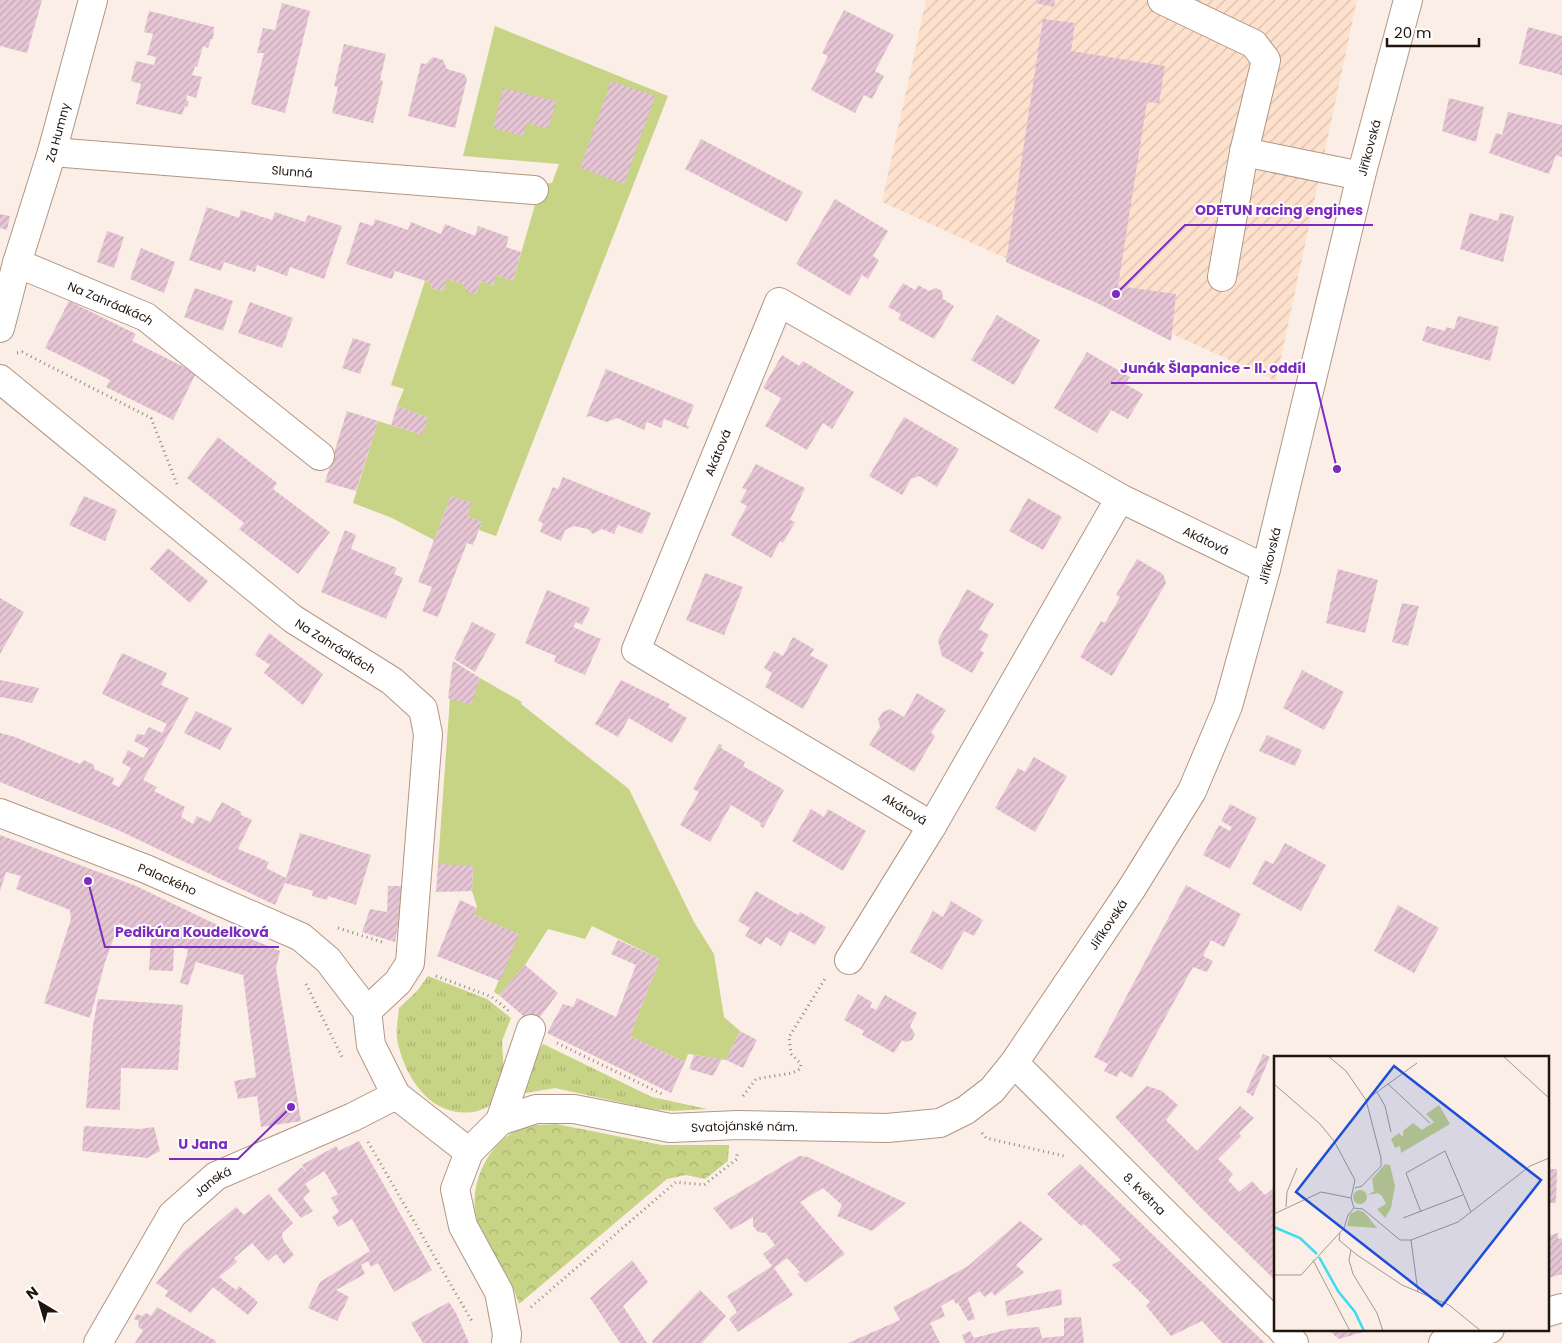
<svg xmlns="http://www.w3.org/2000/svg" width="1562" height="1343" font-family="Poppins,sans-serif">
<style>
.industrial{fill:url(#industrial-furrows)}
.grass{fill:url(#grass-tufts)}
.park{fill:url(#park-crowns)}
.garden{fill:#c7d385}
.building{fill:url(#building-hatch)}
.lines{fill:none;stroke-linecap:round;stroke-linejoin:round}
.minor-casing{stroke:#b29683;stroke-width:30}
.path{stroke:#928780;stroke-width:3;stroke-dasharray:1 4;stroke-linecap:butt}
.minor{stroke:#fff;stroke-width:28}
.labels{text-anchor:middle;dominant-baseline:central;stroke-width:4;stroke-linejoin:round;paint-order:stroke}
.street-label{font-size:12px;fill:#1f150e;stroke:#fefefe}
.inset-river{fill:none;stroke:#3bdcee;stroke-width:2.5}
.inset-road{fill:none;stroke:#a39790;stroke-width:1}
.view{fill:#1d4ed8;fill-opacity:0.15;stroke:#1d4ed8;stroke-width:2.5}
.inset-edge{fill:none;stroke:#1f150e;stroke-width:2.5}
.leader{fill:none;stroke:#7b2cbf;stroke-width:2}
.callout-dot{fill:#7b2cbf;stroke:#fefefe;stroke-width:2}
.callout-label{font-size:14px;text-anchor:middle;font-weight:bold;fill:#7b2cbf;stroke:#fefefe;stroke-width:4;stroke-linejoin:round;paint-order:stroke}
</style>
<defs>
<pattern id="industrial-furrows" width="10" height="10" patternUnits="userSpaceOnUse" patternTransform="scale(1.25)"><rect width="10" height="10" fill="#fee1cd"/><path d="M-1 1l2-2M0 10L10 0M9 11l2-2" fill="none" stroke="#d9c0af"/></pattern>
<pattern id="grass-tufts" width="24" height="20" patternUnits="userSpaceOnUse" patternTransform="scale(1.25)"><rect width="24" height="20" fill="#c7d385"/><path d="M3 7l-1-3M5 7V3M7 7l1-3M15 17l-1-3M17 17v-4M19 17l1-3" fill="none" stroke="#aab472"/></pattern>
<pattern id="park-crowns" width="20" height="18" patternUnits="userSpaceOnUse" patternTransform="scale(1.25)"><rect width="20" height="18" fill="#c7d385"/><path d="M2 6a3 3 0 1 1 6 0M12 15a3 3 0 1 1 6 0" fill="none" stroke="#aab472"/></pattern>
<pattern id="building-hatch" width="6" height="6" patternUnits="userSpaceOnUse" patternTransform="scale(1.25)"><rect width="6" height="6" fill="#e6c5d4"/><path d="M-1 1l2-2M0 6l6-6M5 7l2-2" fill="none" stroke="#c5a8b5"/></pattern>
</defs>
<rect width="100%" height="100%" fill="#fbeee7"/>
<path class="industrial" d="M926,0H1357L1276,381L882,202Z"/>
<path class="grass" d="M428,976L487,999L511,1018L502,1041L504,1076L498,1102C490,1105 481,1111 473,1112C430,1118 404,1076 397,1039C396,1030 398,1018 399,1008L418,990Z
M543,1044L652,1097L707,1109L673,1111L650,1109L555,1088L525,1093V1073Z"/>
<path class="park" d="M556,1124L662,1145H729L728,1161L705,1179L686,1175L667,1179L519,1304C516,1296 513,1287 509,1279C499,1260 477,1231 475,1210C471,1176 494,1134 529,1126C538,1124 547,1125 556,1124Z"/>
<path class="garden" d="M495,26L668,96L496,536L479,530L482,522L467,516L471,503L451,496L434,540L392,518L353,503L378,421L422,435L428,418L397,406L404,389L391,385L425,281L429,282L432,288L443,291L447,279L462,284L476,294L481,281L493,285L496,275L513,281L541,184L552,183L559,164L463,156Z
M480,678L522,702L521,704L629,789L694,922L714,954L724,1017L740,1031L726,1060L688,1054L685,1062L630,1036L660,959L592,926L585,939L548,929L525,965L499,995L494,992L518,934L474,915L477,907L472,891L473,867L438,864L450,698Z"/>
<path class="building" d="M0,0H42L27,53L0,46Z
M1037,0H1055L1054,7L1036,3Z
M282,3L310,11L285,113L251,104L264,53H257L263,28L275,30Z
M844,10L894,35L875,71L884,76L872,99L864,95L855,113L811,90L828,56L822,53Z
M149,11L214,27L213,39H211L208,48L203,46L197,67L195,66L192,75L202,77L196,98L187,95L186,100L189,101L187,107L185,106L182,115L136,104L141,84L131,81L136,61L154,65L156,57L147,55L153,34L144,32Z
M1043,19L1075,23L1071,51L1165,66L1159,103L1147,102L1118,286L1176,294L1171,341L1099,304L1006,262Z
M1528,27L1562,36V75L1519,64Z
M344,44L386,54L380,80L383,81L373,123L332,113L338,87L334,86Z
M433,57L443,60L447,69L464,74L467,79L455,128L408,116L421,63L426,64Z
M611,81L655,96L624,184L580,168Z
M503,88L556,101L548,129L527,123L523,136L493,128Z
M1449,98L1484,107L1476,142L1442,131Z
M1508,112L1562,125V157L1556,155L1549,174L1489,153L1496,133L1502,135Z
M701,139L803,192L787,222L685,169Z
M835,199L888,231L873,256L879,260L868,279L862,275L850,296L796,264Z
M207,207L239,218L241,210L272,220L275,212L305,222L308,215L342,226L324,279L290,267L287,276L257,265L255,272L224,262L221,271L189,260Z
M1470,213L1498,221L1500,213L1514,216L1503,262L1460,249Z
M0,214L10,216L7,230L0,228Z
M375,219L408,230L411,222L441,234L445,224L475,236L478,226L509,237L506,247L521,252L513,281L496,275L493,286L481,281L476,294L467,291L462,284L447,279L443,291L432,288L429,282L395,271L392,279L346,264L360,222L373,226Z
M107,231L124,237L114,268L97,262Z
M141,248L175,262L164,293L130,279Z
M903,283L915,290L918,285L929,291L936,288L942,291L943,299L954,306L934,339L898,319L901,314L888,307Z
M195,288L233,301L223,331L184,317Z
M69,301L136,334L132,341L196,373L173,420L106,387L110,380L45,348Z
M250,302L293,318L282,348L238,333Z
M997,315L1040,340L1014,385L971,360Z
M1458,316L1499,327L1490,361L1422,341L1427,326L1445,331L1446,327L1454,329Z
M353,338L371,344L360,374L342,368Z
M1087,352L1130,377L1125,384L1143,394L1128,419L1111,410L1097,433L1054,408Z
M782,355L799,366L803,361L854,392L832,429L823,423L807,450L765,426L781,398L763,388Z
M606,369L694,405L686,425L689,426L688,429L664,419L661,428L647,422L644,430L617,418L607,422L590,416L586,417Z
M397,406L428,418L422,435L391,425Z
M347,411L378,421L356,491L325,482Z
M904,417L959,449L937,487L919,476L911,479L902,495L869,476Z
M218,437L277,483L273,489L330,532L298,574L239,529L244,523L187,478Z
M756,464L805,488L790,520L795,522L783,543L780,541L771,558L731,535L747,506L740,502L747,490L742,488Z
M563,477L651,513L642,534L618,525L614,534L602,529L593,534L588,529L574,526L565,530L561,541L540,532L543,523L538,521L553,487L558,489Z
M84,496L117,510L105,541L69,525Z
M451,496L472,503L467,516L482,522L473,545L467,543L438,617L422,611L432,587L418,582Z
M1028,498L1062,517L1043,550L1009,531Z
M345,530L356,535L351,549L397,568L394,574L403,578L386,619L321,592Z
M168,548L208,581L190,603L150,569Z
M1137,559L1163,574L1166,583L1112,676L1080,657L1101,621L1105,623L1120,597L1116,595Z
M1338,569L1378,580L1365,633L1326,623Z
M705,573L743,587L724,635L686,620Z
M967,589L994,604L979,629L989,635L980,650L984,653L972,673L942,656L938,640Z
M547,590L590,608L582,625L576,622L573,627L601,639L585,675L554,662L556,656L525,643Z
M0,598L24,612L0,654Z
M1402,603L1419,606L1408,646L1392,642Z
M472,622L496,634L475,672L454,659Z
M269,633L323,674L303,705L264,673L270,665L255,655Z
M793,637L814,649L810,655L828,665L803,709L765,687L772,673L764,668L774,651L783,656Z
M122,653L167,673L161,685L189,698L143,780L157,787L154,791L185,807L181,817L193,824L197,816L210,822L222,802L241,812V815L252,820L238,849L269,862L266,868L286,878L300,833L371,855L356,905L328,896L327,900L312,896L313,891L285,883L275,905L118,830L0,782V733L15,737L80,764L84,760L94,765V769L114,778L112,784L119,787L131,768L122,763L128,750L143,758L149,749L134,741L137,734L144,735L149,727L162,733L167,724L102,694Z
M453,661L480,678L471,705L448,698Z
M1302,670L1344,692L1324,730L1283,708Z
M0,680L39,688L32,703L0,697Z
M621,680L670,704L668,707L687,718L672,743L629,718L618,737L595,724Z
M917,693L946,710L931,733L935,736L914,772L869,745L880,727L878,719L883,712L890,709L904,717Z
M196,711L232,728L220,750L184,733Z
M1267,735L1302,750L1295,766L1259,751Z
M719,744L722,745L721,748L745,762L743,766L784,790L763,828L760,826L761,823L731,805L710,842L680,825L699,792L693,789Z
M1034,757L1067,776L1035,832L995,808L1018,768L1025,772Z
M1230,804L1257,818L1230,869L1203,855L1219,825L1230,831L1232,827L1221,821Z
M811,809L824,817L828,809L866,831L843,871L792,841Z
M0,835L136,886L211,922L280,951L276,968L301,1121L261,1127L257,1096L238,1099L234,1081L256,1077L243,975L196,962L188,985L180,983L188,950L174,945L173,971L149,970L151,938L119,923L105,962L90,1018L44,1003L71,919L70,910L16,889L21,876L6,872L0,891Z
M1285,843L1326,865L1301,911L1252,884L1265,860L1273,864Z
M438,864L473,866L472,891L436,892Z
M1186,885L1241,914L1224,947L1211,940L1203,956L1213,961L1207,972L1193,967L1132,1078L1120,1071L1117,1077L1104,1071L1108,1064L1094,1057Z
M388,886H401L400,915L395,942L362,932L370,909L387,912Z
M756,891L798,915L800,912L826,927L815,945L790,931L781,946L766,937L761,945L745,936L750,928L738,921Z
M460,900L477,908L474,915L519,934L500,981L437,956Z
M951,901L983,920L974,936L964,931L942,970L910,952L933,911L943,917Z
M1398,905L1439,928L1414,973L1374,951Z
M618,940L660,959L630,1036L685,1062L671,1093L547,1033L563,1004L573,1007L577,998L616,1017L636,965L611,954Z
M525,965L558,993L534,1025L499,995Z
M858,994L872,1002L870,1007L876,1010L885,995L917,1013L910,1026L915,1034L912,1040L905,1042L902,1040L894,1053L862,1035L864,1031L844,1020Z
M98,999L183,1005L178,1070L121,1068L120,1110L86,1108L93,1025Z
M740,1031L757,1040L743,1068L726,1060Z
M1263,1054L1270,1057L1253,1096L1246,1092Z
M694,1055L722,1059L713,1076L689,1069Z
M1147,1086L1162,1091L1178,1105L1166,1120L1197,1151L1240,1106L1254,1118L1239,1133L1241,1136L1218,1159L1233,1174L1228,1180L1239,1192L1252,1181L1265,1195L1276,1186V1281L1200,1207L1115,1117Z
M84,1126L140,1129L154,1127L160,1151L147,1158L82,1151Z
M359,1141L432,1270L394,1292L378,1263L371,1267L368,1261L361,1265L365,1274L336,1290L349,1297L337,1321L308,1308L320,1282L370,1251L352,1219L338,1227L332,1217L339,1212L331,1198L338,1194L324,1171L305,1184L310,1191L303,1198L313,1211L301,1218L277,1189L302,1167L309,1175L302,1165L336,1146L339,1151Z
M799,1156L808,1157L906,1203L872,1231L837,1216L842,1205L823,1188L800,1202L845,1254L806,1283L797,1274L800,1272L787,1258L774,1268L793,1295L738,1332L729,1319L737,1312L727,1296L772,1266L763,1254L775,1245L766,1233L758,1232L753,1226V1217L731,1230L713,1208Z
M1080,1164L1247,1326L1265,1343H1222L1202,1321L1171,1336L1146,1306L1150,1302L1130,1282L1136,1277L1129,1281L1112,1265L1121,1260L1084,1224L1081,1226L1047,1194Z
M1548,1169H1557L1556,1203H1548Z
M269,1194L293,1223L282,1233L283,1240L294,1255L284,1264L276,1254L268,1261L252,1243L234,1258L237,1262L219,1277L236,1290L239,1286L258,1302L248,1315L213,1287L191,1313L165,1296L168,1291L156,1283L183,1252L236,1207L244,1215Z
M1020,1221L1043,1239L1016,1265L1024,1272L995,1296L992,1292L984,1297L980,1291L968,1298L975,1319L968,1321L958,1303L956,1304L953,1299L941,1306L945,1316L930,1323L940,1343H848L900,1320L893,1307L968,1266Z
M1558,1233V1239L1562,1238V1274L1548,1278V1236Z
M632,1260L648,1282L623,1306L647,1343H620L590,1298Z
M1061,1289L1062,1305L1007,1316L1005,1301Z
M700,1290L726,1316L702,1343H653L652,1341Z
M449,1302L456,1313L469,1343H423L411,1323Z
M157,1307L216,1341L215,1343H135L143,1330L138,1327L139,1321L134,1319L137,1314L142,1316L146,1313L151,1316Z
M1081,1317L1084,1343H965L962,1335L970,1331L974,1338L1009,1329L1039,1327L1042,1338L1064,1336V1318Z
M1327,1329H1370V1330L1339,1339Z"/>
<g class="lines">
<g class="minor-casing">
<g id="minor">
<path d="M1162,0L1254,44L1266,60L1244,152L1361,176"/>
<path id="s1" d="M52,152L534,190"/>
<path id="s2" d="M17,263L146,317L320,456"/>
<path d="M1222,277L1244,152"/>
<path id="s3" d="M0,328L17,263L52,152L93,0"/>
<path id="s4" d="M0,379L293,619L392,681L423,709L428,734L410,963L398,982L367,1011"/>
<path id="s5" d="M0,813L146,869L301,937L328,960L367,1011L371,1045L396,1095L469,1152L455,1189L463,1226L499,1292L507,1334L506,1343"/>
<path id="s6" d="M932,826L636,650L779,302L1120,498L1266,569"/>
<path d="M849,960L932,826L1120,498"/>
<path id="s7" d="M1014,1063L1276,1324"/>
<path d="M500,1121L531,1029"/>
<path id="s8" d="M469,1152L500,1121L536,1109H574L670,1128L738,1125L887,1128L940,1123L966,1110L992,1090L1014,1063L1132,888L1192,791L1228,706L1266,569L1361,176L1408,0"/>
<path d="M1548,1312L1562,1308"/>
<path d="M1281,1329L1294,1343"/>
<path id="s9" d="M98,1343L172,1215L216,1176L353,1117L396,1095"/>
<path d="M1443,1343L1490,1329"/>
</g>
</g>
<path class="path" d="M17,353L22,352L151,418L177,484
M338,928L382,942
M436,976L492,997L509,1011
M306,984L342,1057
M557,1043L662,1094
M743,1096L756,1079L792,1073L800,1069L801,1064L791,1054L789,1037L826,977
M982,1133L986,1138L1064,1156
M368,1142L473,1323
M531,1307L676,1182L704,1185L737,1159V1153"/>
<use href="#minor" class="minor"/>
</g>
<g class="labels">
<g class="street-label">
<text stroke="none"><textPath href="#s3" startOffset="204">Za Humny</textPath></text>
<text stroke="none"><textPath href="#s8" startOffset="1578">Jiříkovská</textPath></text>
<text stroke="none"><textPath href="#s1" startOffset="241">Slunná</textPath></text>
<text stroke="none"><textPath href="#s2" startOffset="102">Na Zahrádkách</textPath></text>
<text stroke="none"><textPath href="#s6" startOffset="558">Akátová</textPath></text>
<text stroke="none"><textPath href="#s6" startOffset="1210">Akátová</textPath></text>
<text stroke="none"><textPath href="#s8" startOffset="1158">Jiříkovská</textPath></text>
<text stroke="none"><textPath href="#s4" startOffset="429">Na Zahrádkách</textPath></text>
<text transform="translate(905 809) rotate(31)">Akátová</text>
<text stroke="none"><textPath href="#s5" startOffset="180">Palackého</textPath></text>
<text stroke="none"><textPath href="#s8" startOffset="752">Jiříkovská</textPath></text>
<text stroke="none"><textPath href="#s8" startOffset="292">Svatojánské nám.</textPath></text>
<text stroke="none"><textPath href="#s9" startOffset="201">Janská</textPath></text>
<text stroke="none"><textPath href="#s7" startOffset="185">8. května</textPath></text>
</g>
</g>
<g transform="translate(1274 1056)">
<rect width="275" height="275" fill="#fbeee7"/>
<path d="M79 141a7 7 0 1 1 14 0a7 7 0 1 1-14 0Z" fill="#c7d385"/>
<path d="M84,154L90,156L103,172L73,170L76,158Z" fill="#c7d385"/>
<path d="M165,49L176,68L127,97L126,90L121,92L117,83L125,77L129,81V75L139,67L148,74L160,66L152,58ZM111,108L116,109L121,130L117,152L111,162L103,153L112,148L108,140L104,137L94,139L100,135L98,123Z" fill="#c7d385"/>
<path class="inset-river" d="M0,171L26,182L43,198M45,201L64,235L81,256L90,275"/>
<path class="inset-road" d="M54,0L72,15L92,44L107,102V110L88,130L81,132M229,0L275,42M0,28L46,68L60,85L81,124L77,142L80,152L74,159L70,172L27,219H0M114,28L156,67M103,36L111,50L117,76M92,44L143,7M12,151L13,136L23,112M80,152L89,153L126,184H137L184,166L256,110L275,102M147,156L132,117L171,95L197,156M0,158L47,136L77,142M129,162L189,139M66,177L65,184L83,199L128,229L175,249L207,275M137,184L144,236M77,194L75,204L79,218L103,257L109,275M39,204L76,275"/>
<path class="view" d="M120,10L267,124L168,250L22,136Z"/>
<rect width="275" height="275" class="inset-edge"/>
</g>
<path class="leader" d="M1116 294L1185 225H1373M1337 469L1316 383H1111M88 881L105 947H279M291 1107L238 1159H169"/>
<g class="callout-dot">
<circle cx="1116" cy="294" r="5"/>
<circle cx="1337" cy="469" r="5"/>
<circle cx="88" cy="881" r="5"/>
<circle cx="291" cy="1107" r="5"/>
</g>
<g class="callout-label">
<text x="1279" y="215">ODETUN racing engines</text>
<text x="1213" y="373">Junák Šlapanice - II. oddíl</text>
<text x="192" y="937">Pedikúra Koudelková</text>
<text x="203" y="1149">U Jana</text>
</g>
<g transform="translate(40 1303) rotate(322)" stroke="#fefefe" stroke-width="4" paint-order="stroke">
<path d="M0-4L9 19L0 12L-9 19Z" fill="#1f150e"/>
<text y="-8" font-size="14" font-weight="bold" text-anchor="middle" fill="#1f150e">N</text>
</g>
<path d="M1387 38v8h92v-8" fill="none" stroke="#1f150e" stroke-width="2.5"/>
<text x="1394" y="38" font-size="15" fill="#1f150e" stroke="#fefefe" stroke-width="4" paint-order="stroke">20 m</text>
</svg>
